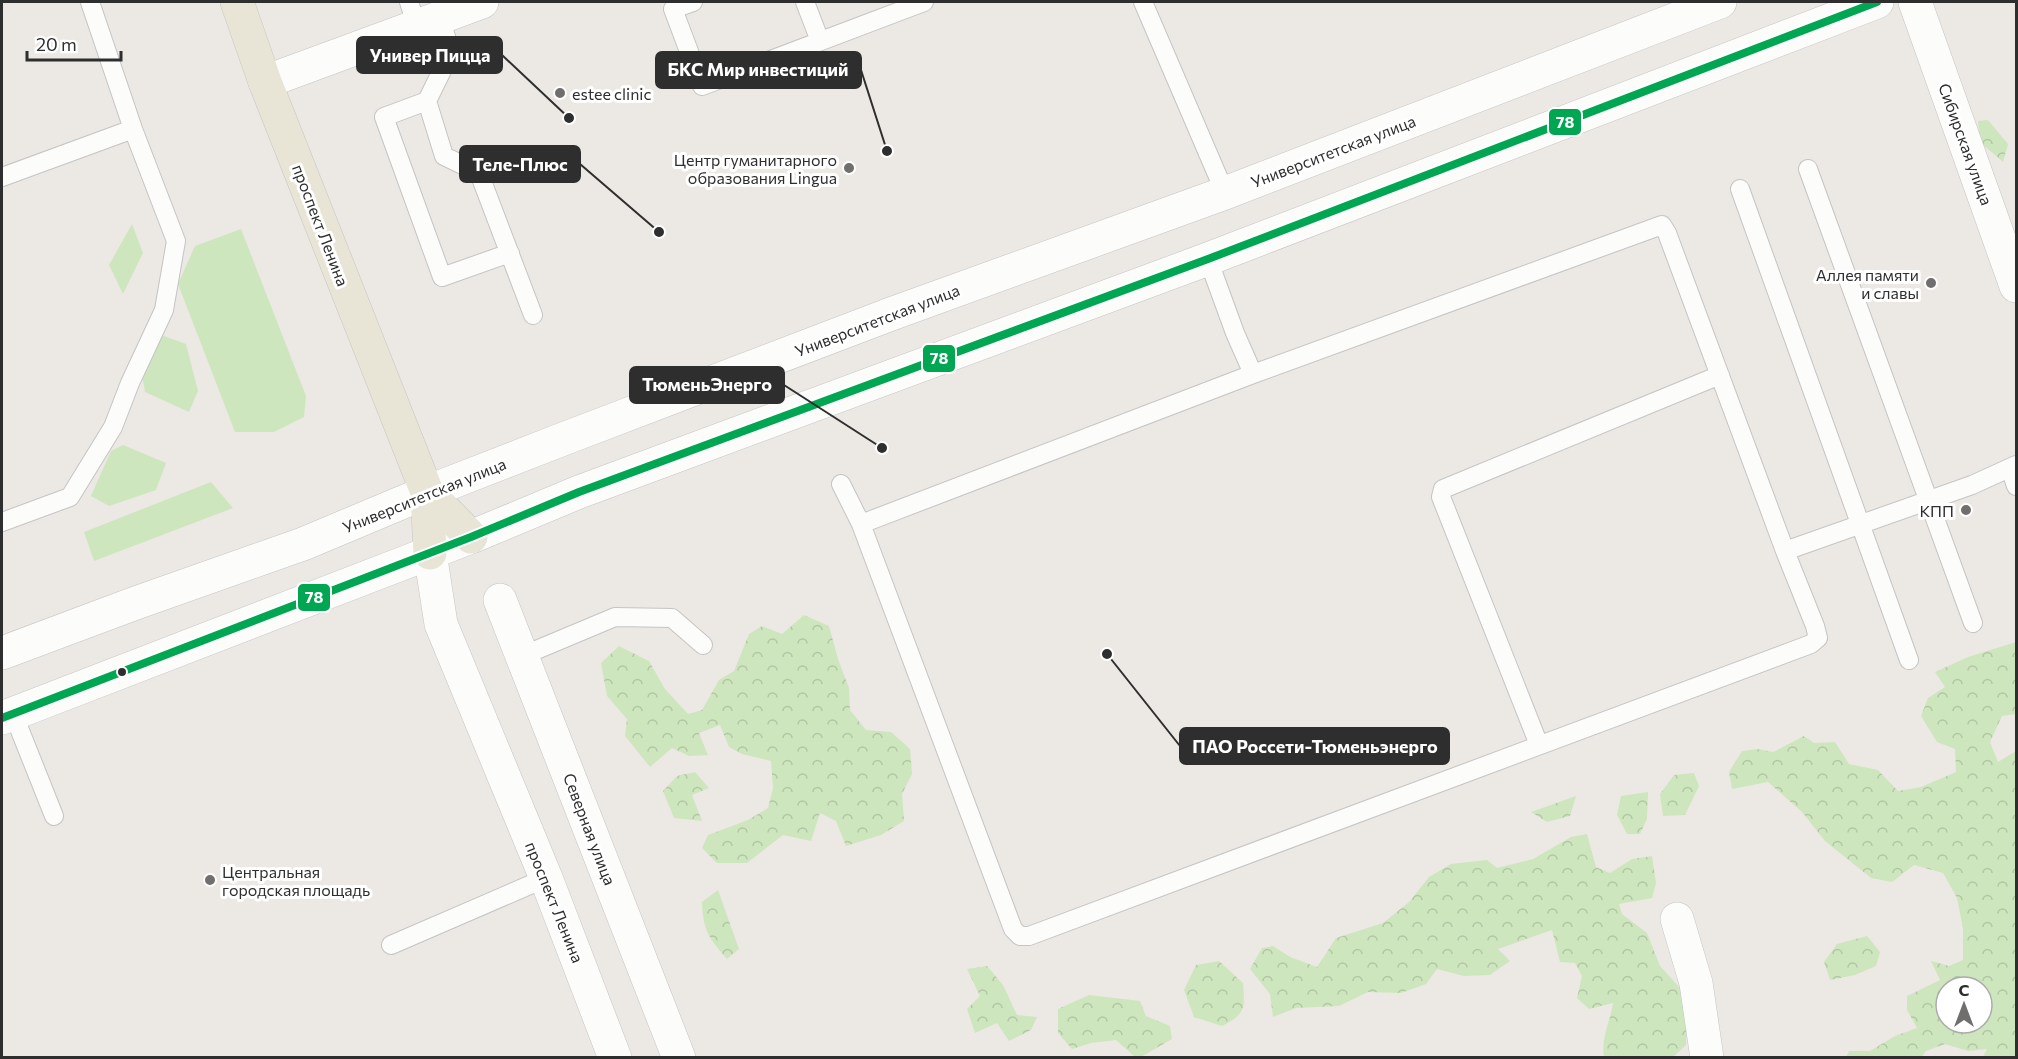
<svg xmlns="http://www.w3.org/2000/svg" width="2018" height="1059" font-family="Commissioner,sans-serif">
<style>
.grass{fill:#cee6be}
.forest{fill:url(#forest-crowns);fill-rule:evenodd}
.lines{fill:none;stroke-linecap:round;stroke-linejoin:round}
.lane-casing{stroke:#c5c4c5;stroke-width:20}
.street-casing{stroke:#c5c4c5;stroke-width:34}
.secondary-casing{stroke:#c5c4c5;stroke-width:34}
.primary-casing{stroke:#c6c5c4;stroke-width:34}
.lane{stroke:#fcfcfb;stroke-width:18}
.street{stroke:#fcfcfb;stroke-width:33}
.secondary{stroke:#fcfcfb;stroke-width:33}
.primary{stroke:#e8e4d6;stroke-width:33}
.bus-1-casing{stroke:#fff;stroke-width:12}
.bus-1{stroke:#00a651;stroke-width:8}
.poi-dot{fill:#706f6e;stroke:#fff;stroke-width:2}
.bus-dot{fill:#2e2e2e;stroke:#fff;stroke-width:2}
.labels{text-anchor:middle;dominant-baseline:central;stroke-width:6;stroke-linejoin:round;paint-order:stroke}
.poi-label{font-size:16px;fill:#2e2e2e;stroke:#fff;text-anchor:end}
.street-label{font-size:16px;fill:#2e2e2e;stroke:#fff}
.leader{fill:none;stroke:#2e2e2e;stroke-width:2}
.callout-dot{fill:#2e2e2e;stroke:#fff;stroke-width:2}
.callout{fill:#2e2e2e;stroke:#2e2e2e;stroke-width:2}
.callout-label{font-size:18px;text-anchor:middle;font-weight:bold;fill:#fff}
.line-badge{stroke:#fff;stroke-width:2}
.badge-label{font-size:16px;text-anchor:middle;font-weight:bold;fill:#fff}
</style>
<defs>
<pattern id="forest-crowns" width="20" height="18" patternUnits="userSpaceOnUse" patternTransform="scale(1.5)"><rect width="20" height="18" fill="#cee6be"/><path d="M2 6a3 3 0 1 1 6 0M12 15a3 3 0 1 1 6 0" fill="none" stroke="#b1c6a4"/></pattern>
</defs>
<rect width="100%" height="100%" fill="#ece8e4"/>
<path class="grass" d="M132,224L143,253L123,294L109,265Z
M241,229L306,396L304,417L274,432H235L178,284L195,246Z
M161,335L186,344L198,391L189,412L145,392L142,375Z
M123,445L166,463L156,490L109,506L91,496L111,451Z
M211,482L233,508L94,561L84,532Z"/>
<path class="forest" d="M1988,120L2008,144L2003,162L1980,142L1978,121Z
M804,615L829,626L838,659L849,688L850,710L866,730L891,732L910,749L912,774L902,794L904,821L881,835L846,846L836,821L820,813L811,841L783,835L747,863H717L702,848L708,835L748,820L768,808L773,788L771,761L742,754L729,747L720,725L699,733L708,755L689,756L672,748L650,767L625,736L627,719L607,696L601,663L619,646L649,661L665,689L688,714L702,710L719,680L734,671L749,634L762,626L782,634Z
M2016,642V714L2002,716L1990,742L1998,762L2016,751V1057H1983L1987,1049L1968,1051L1945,1044L1926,1051L1922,1057H1846L1849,1051H1870L1895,1036L1917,1028L1907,1010V996L1940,980L1931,961L1949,966L1963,960V928L1957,898L1943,873L1914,865L1892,882L1871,878L1825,841L1802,812L1768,782L1732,789L1729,772L1742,751L1758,749L1773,752L1804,736L1814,743L1835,742L1849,764L1878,770L1898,791L1921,787L1956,772L1955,749L1937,742L1921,716L1928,698L1945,687L1935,672L1968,657ZM1946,987H1982V1023H1946Z
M695,772L709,788L692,795L702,821L674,818L663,791L677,776Z
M1694,773L1699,786L1685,815L1663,816L1660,794L1674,775Z
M1648,792L1647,819L1640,834H1627L1617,815L1621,796Z
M1576,796L1570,816L1547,822L1531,812Z
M1587,834L1596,867L1610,873L1632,859L1652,856L1656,883L1652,898L1619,904L1622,914L1647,933L1660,966L1680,988L1687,1016L1686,1045L1673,1057H1604C1601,1037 1610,1023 1613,1003L1589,1009L1577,998L1582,976L1575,963L1560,962L1552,930L1498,949L1510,961L1490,975L1464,976L1437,969L1426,984L1401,993L1368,992L1339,1006L1296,1008L1273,1017L1270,994L1250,969L1262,948L1273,946L1290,957L1317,967L1336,938L1383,923L1409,902L1429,877L1451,864L1487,860L1497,868L1533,859L1571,837Z
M718,890L739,949L727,959C709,938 703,931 702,902Z
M1867,936L1880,952L1876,966L1855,975L1830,980L1824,962L1837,944Z
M1219,961L1243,983C1245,1008 1246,1014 1222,1026L1194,1017L1184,990L1196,965Z
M987,966L1003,985L1017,1015L1037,1017L1031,1030L1009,1041L997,1023L975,1033L967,1009L980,996L967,969Z
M1089,995L1140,1001L1146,1016L1170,1026L1172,1039L1141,1057H1135L1116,1040L1091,1043L1072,1049L1058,1033V1009Z"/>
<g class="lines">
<g class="lane-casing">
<path id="lane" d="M409,2L417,27
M693,2L673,9L702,86L924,2
M805,2L820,41
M1143,2L1225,193
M440,18L451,52L427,101L444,156L479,173L533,315
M427,101L384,117L442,277L510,253
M1808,169L1973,623
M2,177L133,129
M1740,189L1909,660
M1208,259L1235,333L1253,374
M2010,468L2016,486
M841,484L861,524L1013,929L1020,936H1029L1811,644L1818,638L1815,626L1785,551L1667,233L1662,225L1253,374L861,524
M2,522L70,497L113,427L130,383L164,310L176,241L133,129L90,2
M1785,551L1972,485L2016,465
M522,656L615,617L672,618L703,645
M13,713L54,816
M1539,745L1441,497L1443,489L1720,375
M391,945L546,878"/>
</g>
<g class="street-casing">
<path id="street" d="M430,553L441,624L546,878L615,1058
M500,600L679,1058
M1677,919L1696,983L1707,1058"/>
</g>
<g class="secondary-casing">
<path id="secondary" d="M1915,2L2016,286
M265,82L482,2
M2,653L133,604L303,544L427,492L558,441L891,314L1225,193L1720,2
M2,718L471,537L579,492L1208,259L1877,2"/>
</g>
<g class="primary-casing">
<path id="primary" d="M237,2L265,82L427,492L430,553
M427,492L471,537"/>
</g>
<use href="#lane" class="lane"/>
<use href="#street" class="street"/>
<use href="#secondary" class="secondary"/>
<use href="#primary" class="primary"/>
<g class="bus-1-casing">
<path id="bus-1" d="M2,718L471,537L579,492L1208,259L1877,2"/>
</g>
<use href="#bus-1" class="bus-1"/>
</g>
<g class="poi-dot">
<circle cx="560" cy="93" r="6"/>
<circle cx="849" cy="168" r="6"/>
<circle cx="1931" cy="283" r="6"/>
<circle cx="1966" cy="510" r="6"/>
<circle cx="210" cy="880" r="6"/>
</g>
<circle class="bus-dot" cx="122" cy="672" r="5"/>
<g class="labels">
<g class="poi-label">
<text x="572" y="93" text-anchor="start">estee clinic</text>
<text x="837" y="159">Центр гуманитарного<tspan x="837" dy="18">образования Lingua</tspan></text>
<text x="1919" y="274">Аллея памяти<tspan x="1919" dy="18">и славы</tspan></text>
<text x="1954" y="510">КПП</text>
<text x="222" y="871" text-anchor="start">Центральная<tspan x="222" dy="18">городская площадь</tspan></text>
</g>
<g class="street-label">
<text transform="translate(1966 144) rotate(70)">Сибирская улица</text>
<text transform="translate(1333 151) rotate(-21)">Университетская улица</text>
<text transform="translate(321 225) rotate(69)">проспект Ленина</text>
<text transform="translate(877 320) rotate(-21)">Университетская улица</text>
<text transform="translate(424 495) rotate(-22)">Университетская улица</text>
<text transform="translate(590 829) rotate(69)">Северная улица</text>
<text transform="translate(555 902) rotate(68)">проспект Ленина</text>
</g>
</g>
<path class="leader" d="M569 118L502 55M887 151L861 70M659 232L580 164M882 448L784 385M1107 654L1180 746"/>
<g class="callout-dot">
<circle cx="569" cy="118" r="6"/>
<circle cx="887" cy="151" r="6"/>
<circle cx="659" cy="232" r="6"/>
<circle cx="882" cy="448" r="6"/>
<circle cx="1107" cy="654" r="6"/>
</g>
<g class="callout">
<rect x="357" y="37" width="145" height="36" rx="6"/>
<rect x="656" y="52" width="205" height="36" rx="6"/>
<rect x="460" y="146" width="120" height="36" rx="6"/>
<rect x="630" y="367" width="154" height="36" rx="6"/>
<rect x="1180" y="728" width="269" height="36" rx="6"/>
</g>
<g class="callout-label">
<text x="430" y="62">Универ Пицца</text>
<text x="758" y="76">БКС Мир инвестиций</text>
<text x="520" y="171">Теле-Плюс</text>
<text x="707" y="391">ТюменьЭнерго</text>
<text x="1315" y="753">ПАО Россети-Тюменьэнерго</text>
</g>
<g class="line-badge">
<rect x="1548" y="108" width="34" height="28" rx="6" fill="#00a651"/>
<rect x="922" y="344" width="34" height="29" rx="6" fill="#00a651"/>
<rect x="297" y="583" width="34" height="29" rx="6" fill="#00a651"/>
</g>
<g class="badge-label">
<text x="1565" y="128">78</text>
<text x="939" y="364">78</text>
<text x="314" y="603">78</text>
</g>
<rect width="2018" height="1059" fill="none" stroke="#2e2e2e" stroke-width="6"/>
<g transform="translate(1964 1005)"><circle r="28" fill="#ffffff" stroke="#ababab" stroke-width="1.5"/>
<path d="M0-4.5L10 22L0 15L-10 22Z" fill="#706f6e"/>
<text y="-9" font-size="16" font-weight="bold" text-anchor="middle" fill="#2e2e2e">С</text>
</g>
<path d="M27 51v9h94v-9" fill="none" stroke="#2e2e2e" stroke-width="3"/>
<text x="36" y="51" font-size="18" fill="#2e2e2e" stroke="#ffffff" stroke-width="4.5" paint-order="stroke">20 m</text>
</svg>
